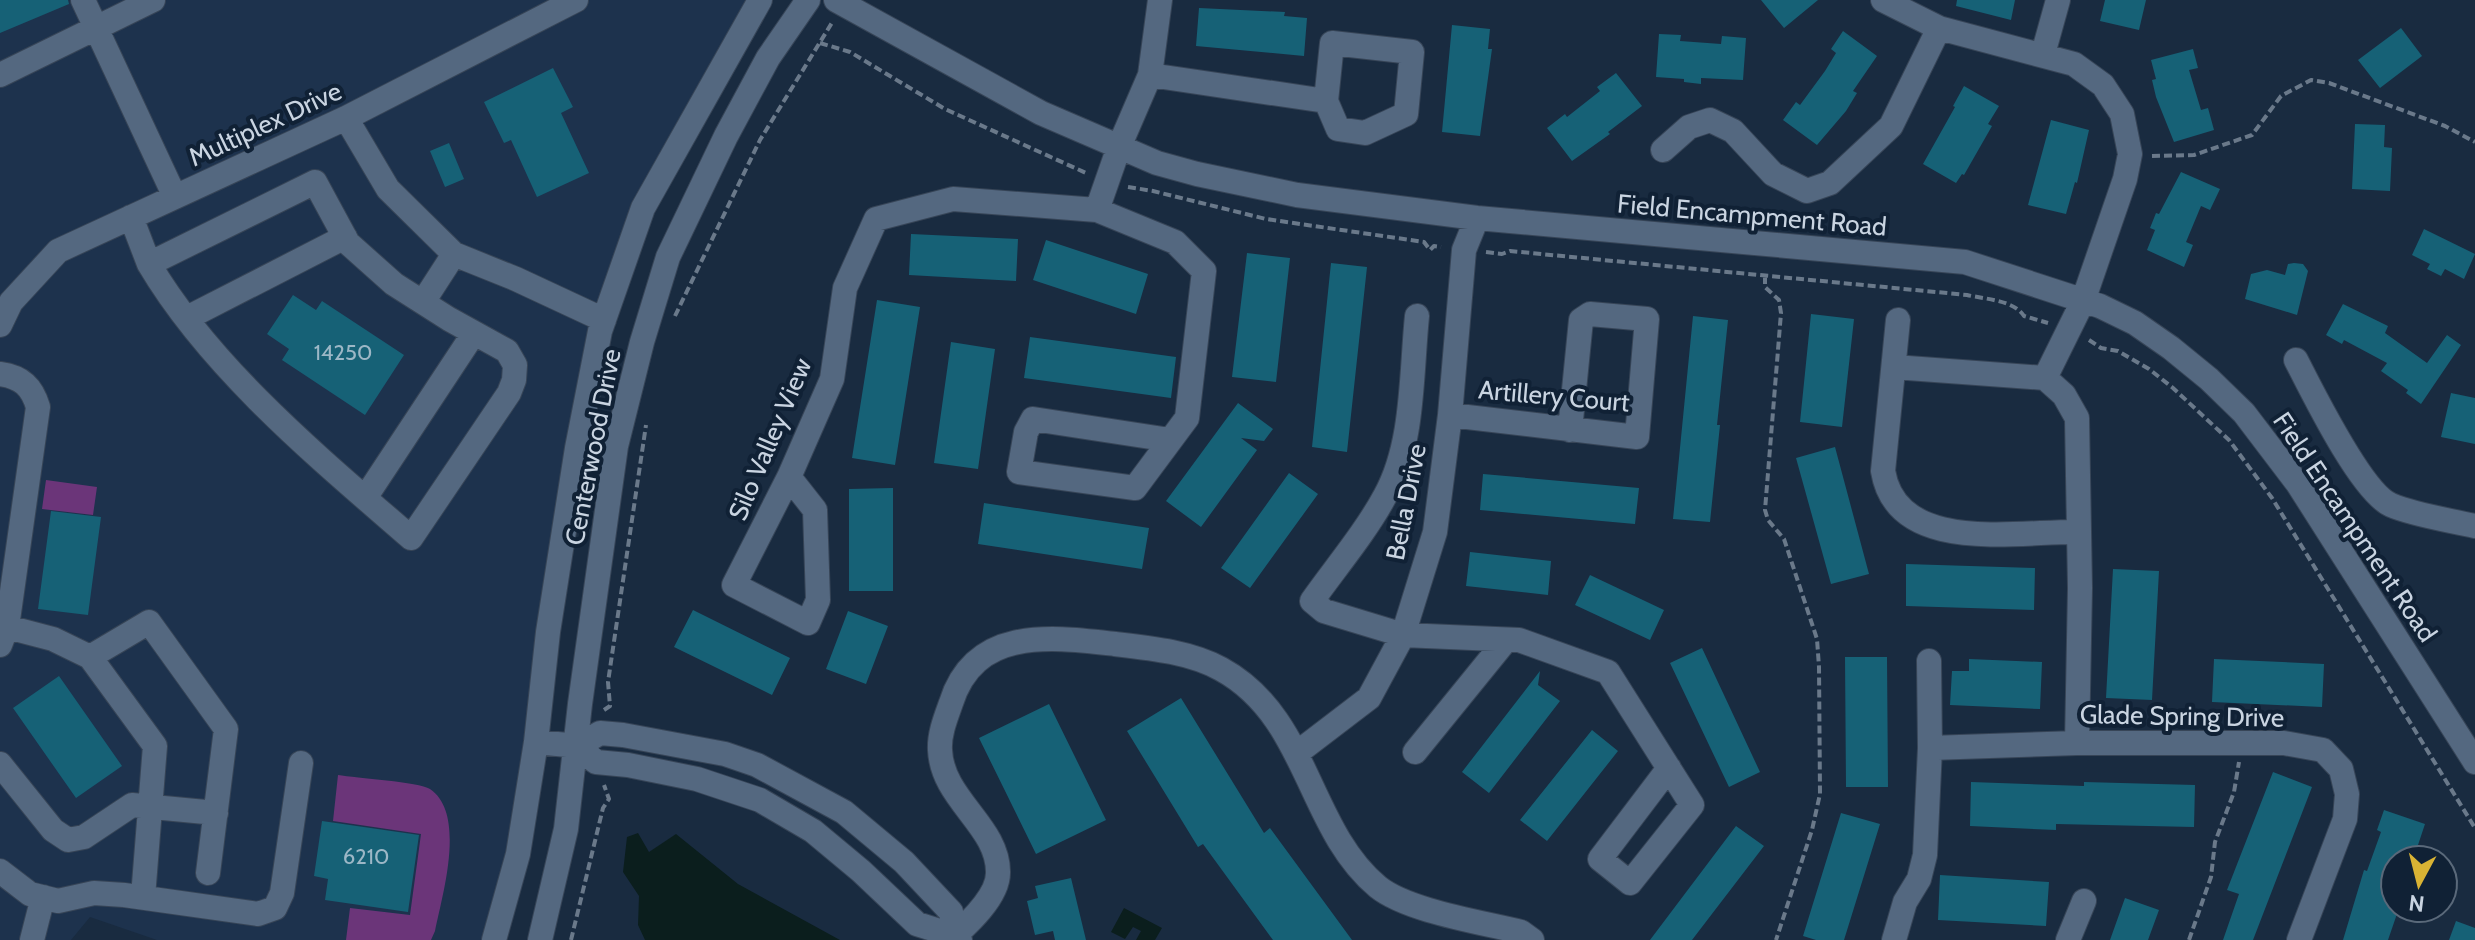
<svg xmlns="http://www.w3.org/2000/svg" width="2475" height="940" font-family="Cabin,sans-serif">
<style>
.built{fill:#1d324d}
.green{fill:#6b3579}
.water{fill:#0b1e1d}
.building{fill:#166176}
.lines{fill:none;stroke-linecap:round;stroke-linejoin:round}
.minor-casing{stroke:#374557;stroke-width:26}
.path{stroke:#6a798a;stroke-width:4;stroke-dasharray:8 4;stroke-linecap:butt}
.minor{stroke:#546880;stroke-width:24}
.labels{text-anchor:middle;dominant-baseline:central;stroke-width:8;stroke-linejoin:round;paint-order:stroke}
.number-label{font-size:22px;fill:#9cb7c6}
.street-label{font-size:26px;fill:#c9d4e1;stroke:#102135}
</style>
<rect width="100%" height="100%" fill="#192b40"/>
<path class="built" d="M0,0H760L643,208L604,320L492,940H157L90,917L71,940H0Z"/>
<path class="green" d="M46,480L97,487L93,515L42,509Z
M338,775C356,778 419,782 430,789C467,814 442,896 435,931L431,940H346L350,908L410,915L421,834L333,821Z"/>
<path class="water" d="M638,833L649,852L676,834L738,884L840,940H645L638,925L639,896L623,872L627,837Z
M1124,908L1162,928L1155,940H1136L1141,931L1133,927L1125,939L1111,932Z"/>
<path class="building" d="M0,0H68L69,4L0,33Z
M1761,0H1818L1784,28Z
M1957,0H2015L2011,20L1956,6Z
M2105,0H2146L2139,30L2100,21Z
M1199,8L1285,12L1284,16L1307,18L1304,56L1196,46Z
M1452,25L1490,29L1488,49H1492L1480,136L1442,132Z
M2401,28L2422,56L2380,88L2358,60Z
M1843,31L1877,56L1853,91L1857,93L1846,111L1817,145L1783,120L1796,102L1800,105L1825,71L1836,53L1831,49Z
M1659,34L1681,35L1680,41L1721,44L1722,36L1746,38L1743,80L1701,78V84L1684,82V79L1656,77Z
M2193,49L2198,68L2189,70L2201,110L2208,108L2214,130L2174,142L2156,97L2152,80L2156,79L2151,60Z
M553,68L573,107L561,113L589,173L537,197L511,140L504,143L484,102Z
M1616,73L1642,106L1608,132L1610,134L1572,161L1547,128L1565,114L1567,117L1600,91L1597,87Z
M1964,86L1999,106L1988,124L1992,126L1964,175L1962,174L1956,183L1923,164L1955,107L1953,106Z
M2051,120L2089,130L2077,183L2075,182L2066,214L2028,205Z
M2355,124L2385,125L2384,147L2392,148L2390,191L2352,189Z
M449,143L464,179L445,187L430,151Z
M2181,172L2220,189L2210,210L2201,206L2186,242L2193,245L2184,267L2147,250L2155,230L2150,228L2156,213L2159,214Z
M2424,229L2475,254L2464,279L2445,269L2441,276L2427,269L2430,264L2412,255Z
M911,234L1018,239L1016,281L909,275Z
M1046,240L1148,274L1136,314L1033,280Z
M1247,253L1290,258L1276,382L1232,377Z
M1331,263L1367,267L1347,452L1312,447Z
M2294,263L2303,264L2308,271L2297,315L2245,299L2251,274L2267,270L2285,275L2288,264Z
M293,295L316,310L322,301L404,355L365,415L282,360L289,349L267,334Z
M877,300L920,307L895,465L852,458Z
M2343,304L2388,326L2385,333L2427,363L2447,335L2461,345L2421,404L2406,393L2408,390L2381,371L2387,363L2344,340L2342,344L2326,335Z
M1811,314L1854,319L1842,427L1800,422Z
M1693,316L1728,320L1717,425H1720L1710,522L1673,519Z
M1030,337L1176,357L1171,398L1024,378Z
M951,342L995,349L978,469L934,463Z
M2451,393L2475,398V444L2441,437Z
M1238,403L1273,429L1264,441L1241,438L1257,450L1201,527L1166,501Z
M1835,447L1869,574L1831,584L1796,458Z
M1289,473L1318,494L1250,588L1221,568Z
M1483,474L1639,488L1635,524L1480,510Z
M893,488V591H849V489Z
M984,503L1149,528L1142,569L978,544Z
M51,511L101,517L88,615L38,609Z
M1470,552L1551,561L1548,595L1466,586Z
M1906,564L2035,568L2034,610L1906,606Z
M2113,569L2159,571L2152,700L2106,698Z
M1590,575L1664,610L1650,640L1575,605Z
M693,610L790,658L772,695L674,647Z
M848,611L888,626L866,684L826,669Z
M1702,648L1760,772L1729,787L1670,663Z
M1845,657H1887L1888,787H1846Z
M1969,659L2042,662L2040,709L1950,705L1952,671H1969Z
M2214,659L2324,664L2322,707L2212,702Z
M1540,671L1538,685L1560,701L1489,793L1462,772Z
M59,676L122,766L76,798L13,708Z
M1181,698L1264,833L1270,828L1352,940H1273L1203,844L1198,847L1127,731Z
M1049,704L1106,820L1036,854L979,738Z
M1592,730L1618,751L1547,841L1520,820Z
M2273,772L2312,787L2253,940H2223L2239,894L2227,890Z
M1971,782L2084,786V782L2195,785L2194,827L2056,824V830L1970,826Z
M2384,810L2425,824L2418,845L2421,846L2416,860H2395V908H2399L2388,940H2343L2364,870L2367,871L2381,832L2377,830Z
M1841,813L1880,824L1844,940H1816L1803,936Z
M322,821L419,835L408,912L325,900L328,879L314,876Z
M1736,826L1764,846L1692,940H1650Z
M1940,875L2049,882L2046,926L1938,920Z
M1071,878L1086,940H1055L1053,931L1035,935L1027,901L1038,898L1035,886Z
M2125,898L2159,910L2148,940H2110Z
M2456,921L2475,928V940H2449Z"/>
<g class="lines">
<g class="minor-casing">
<path id="minor" d="M83,0L175,197
M836,0L1041,113L1157,163L1197,174L1297,195L1477,218L1965,262L2100,306L2135,323L2171,348L2209,379L2244,413L2298,484L2475,762
M1883,0L1939,28L2074,64L2103,85L2122,114L2130,154L2125,179L2083,301L2045,378
M1332,43L1412,52L1406,114L1365,133L1338,129L1326,101Z
M2043,54L2058,0
M0,75L153,0
M1150,75L1326,101
M346,118L388,189L454,254L516,279L604,320
M1663,150L1689,127L1710,120L1733,131L1773,174L1807,191L1830,183L1891,126L1939,28
M315,182L348,243L394,284L449,319L507,351L515,365L514,380L509,393L411,538C319,458 211,369 149,264Z
M1097,210L1119,147L1150,75L1160,0
M131,217L149,264
M423,302L454,254
M1417,316C1411,374 1414,444 1385,496C1365,533 1336,567 1312,601L1324,611L1403,635L1519,640L1608,672L1692,805L1630,883L1600,859L1669,768
M187,318L345,237
M1898,320L1883,471C1897,555 2016,531 2078,532
M0,325L11,302L58,251L346,118L576,0
M2296,360C2312,391 2361,492 2391,505C2414,515 2449,520 2475,526
M1894,367L2045,378L2064,395L2077,418L2080,588L2077,743
M0,374C22,377 32,387 38,407L7,627L0,645
M1450,415L1637,437L1647,319L1590,314L1581,320L1570,430
M789,477L815,510L818,600L808,623L734,585L789,477L832,379L845,288L876,219L953,199L1097,210L1175,242L1204,271L1187,418L1135,488L1019,472L1026,432L1033,419L1170,440
M365,498L474,333
M0,625L53,639L90,657L155,746L143,897
M90,657L149,622L226,729L208,873
M536,742L578,746L600,733L623,735L725,754L757,765L844,812L904,862L951,912L955,936
M578,746L596,762L628,765L697,779L760,800L813,831L861,871L917,924L955,936L960,940
M1930,748L2077,743H2284L2323,750L2341,769L2347,794L2345,819L2299,940
M1415,752L1506,640
M1297,753L1369,698L1403,635L1435,532L1450,415L1464,250L1477,218
M0,764L53,830L68,840L84,837L132,805L216,813
M0,871L30,894L58,901L94,893L124,895L258,914L275,908L282,893L301,763
M32,940L43,897
M494,940L518,854L536,742L548,632L577,448L600,331L643,208L760,0
M540,940L566,829L580,704L616,446L642,342L668,257L726,136L768,58L808,0
M950,940C967,925 998,897 998,873C999,826 942,800 940,750C939,734 946,717 951,703C975,626 1052,637 1115,644C1150,648 1190,652 1221,669C1309,717 1307,828 1378,887C1408,911 1481,922 1521,932L1532,940
M1894,940L1905,902L1919,879L1925,855L1930,748L1929,661
M2068,940L2084,901"/>
</g>
<path class="path" d="M820,43L850,52L945,109L1086,173
M2152,156L2194,155L2252,135L2281,96L2311,80L2329,83L2445,126L2475,142
M1128,187L1153,191L1266,219L1424,242L1430,250L1434,246L1441,247
M1486,252L1502,254L1510,251L1967,295C1984,299 2014,300 2024,316L2048,323
M1765,276V287L1779,300L1781,313L1765,510L1768,520L1784,539L1817,639L1819,667L1820,794L1812,830L1776,940
M675,316L760,140L833,21
M2089,340L2101,348L2118,351L2149,369L2173,388L2229,440L2272,498L2475,828
M604,710L610,706L608,682L646,425
M571,940L603,808L609,799L604,785
M2189,940L2211,877L2215,842L2234,792L2239,762"/>
<use href="#minor" class="minor"/>
</g>
<g class="labels">
<g class="number-label">
<text x="343" y="352">14250</text>
<text x="366" y="856">6210</text>
</g>
<g class="street-label">
<text transform="translate(265 124) rotate(-25)">Multiplex Drive</text>
<text transform="translate(1752 215) rotate(5)">Field Encampment Road</text>
<text transform="translate(1554 396) rotate(5)">Artillery Court</text>
<text transform="translate(770 439) rotate(-67)">Silo Valley View</text>
<text transform="translate(593 447) rotate(-79)">Centerwood Drive</text>
<text transform="translate(1406 502) rotate(-79)">Bella Drive</text>
<text transform="translate(2355 527) rotate(56)">Field Encampment Road</text>
<text transform="translate(2182 716) rotate(1)">Glade Spring Drive</text>
</g>
</g>
<g transform="translate(2419 884) rotate(187)"><circle r="38" fill="#102135" stroke="#5a697a" stroke-width="2"/>
<path d="M0-6L14 30L0 20L-14 30Z" fill="#d9b334"/>
<text y="-12" font-size="22" font-weight="bold" text-anchor="middle" fill="#c9d4e1">N</text>
</g>
</svg>
